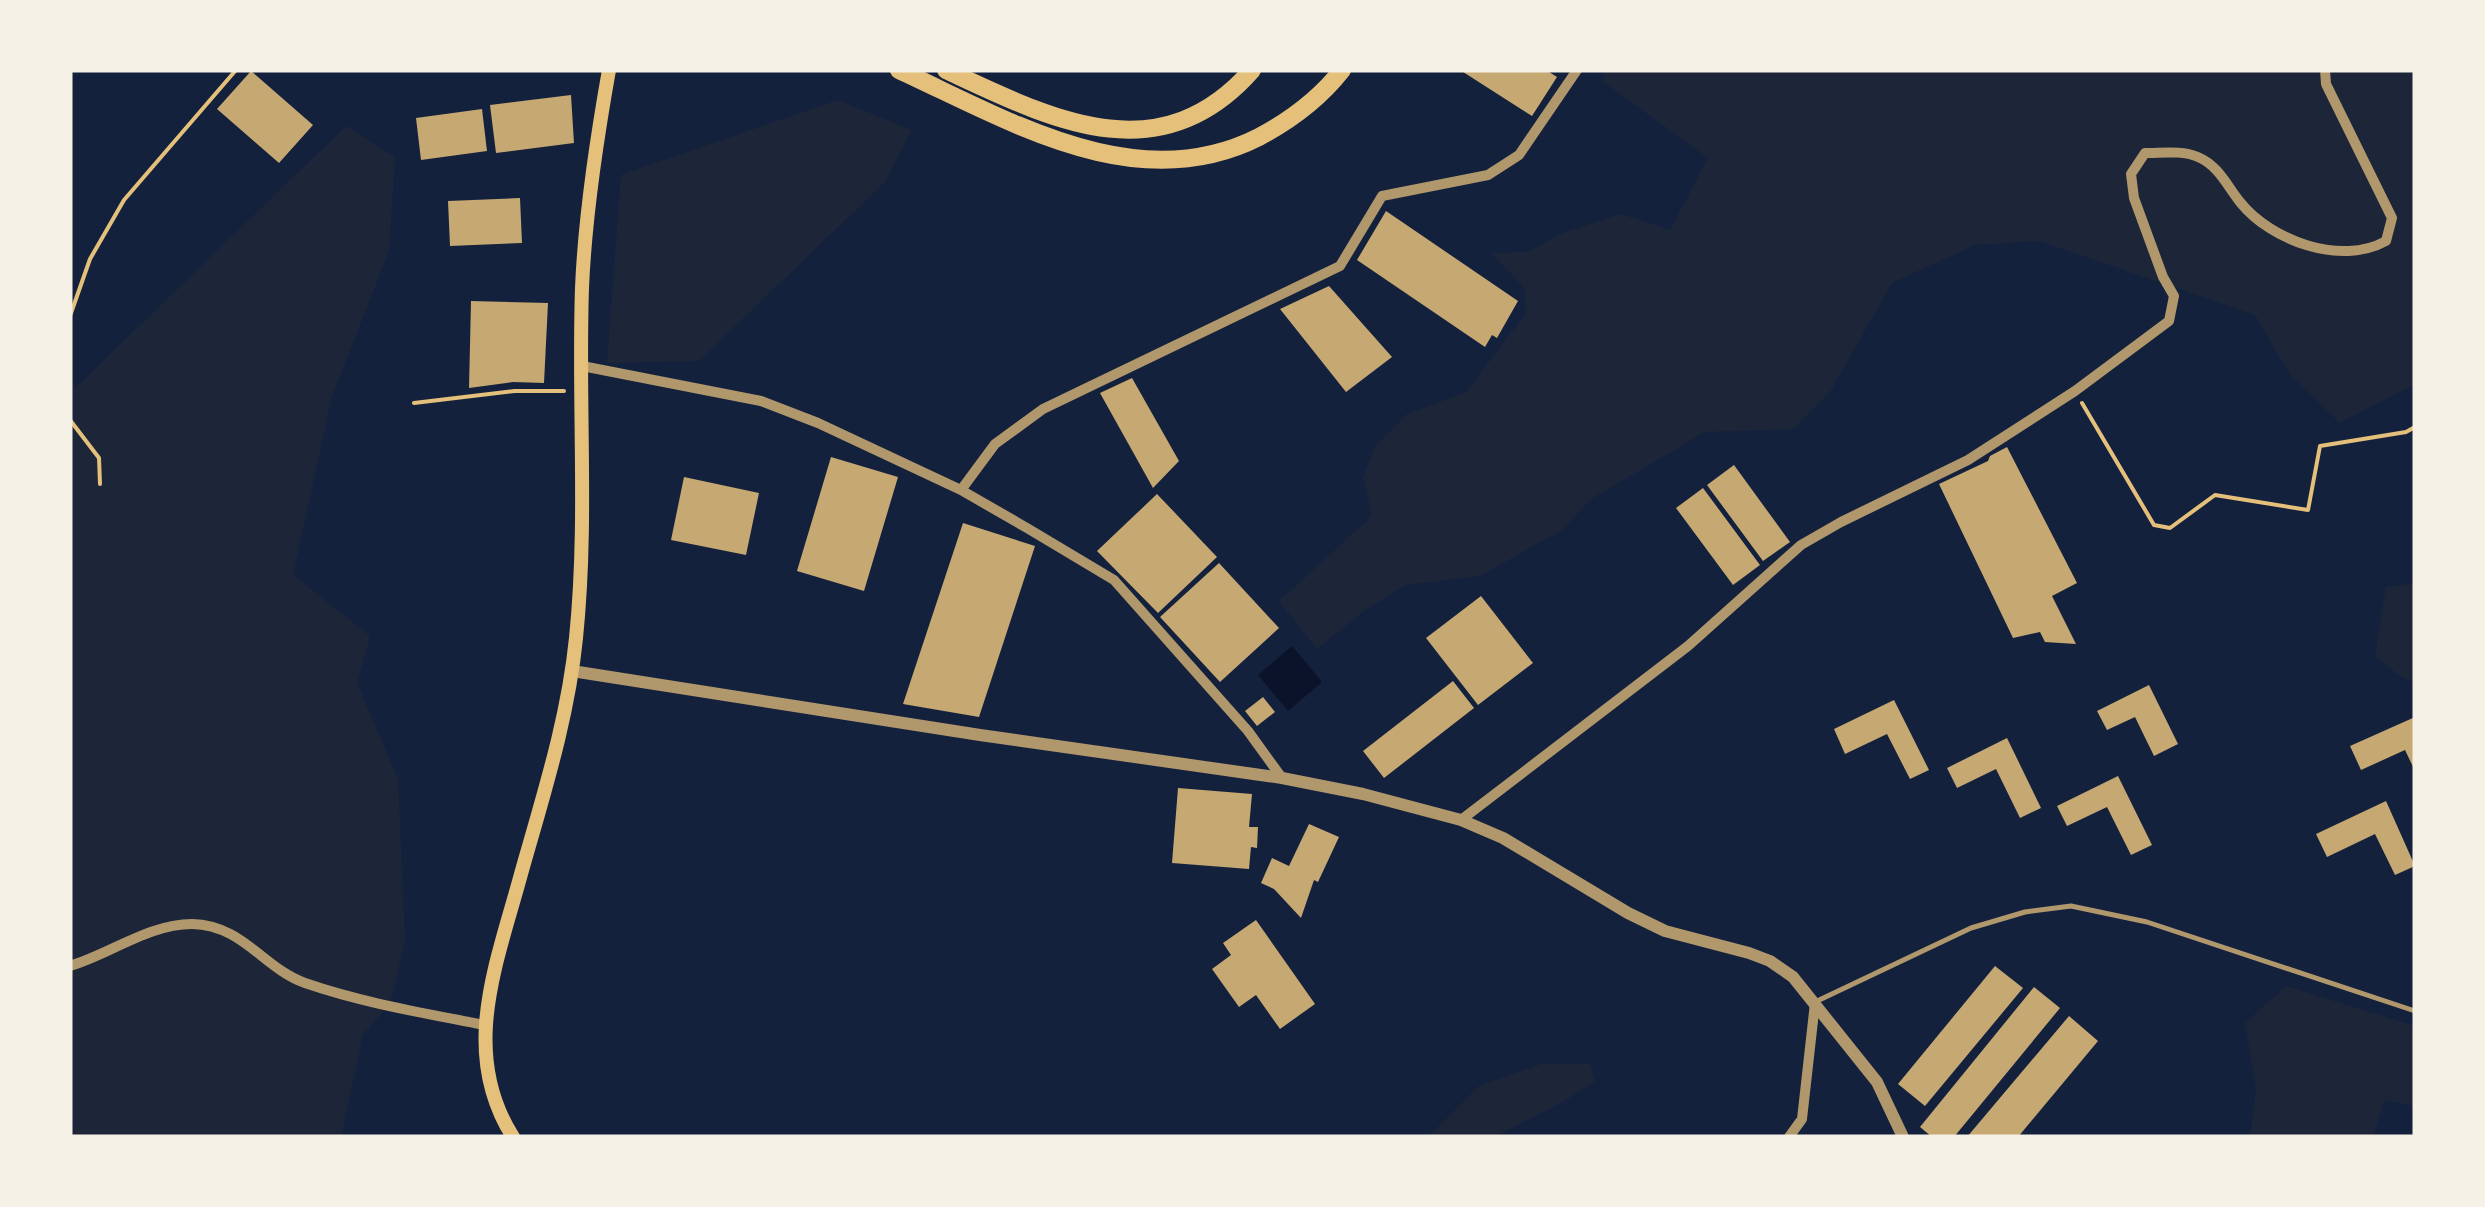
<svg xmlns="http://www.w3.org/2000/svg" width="2485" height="1207" font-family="Rubik,sans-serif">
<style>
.green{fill:#1d2539}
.water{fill:#0b132b}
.building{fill:#c6a872}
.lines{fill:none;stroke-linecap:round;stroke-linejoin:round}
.path{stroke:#e5c07b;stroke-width:4}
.service{stroke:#b1986c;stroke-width:5}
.minor{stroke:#b1986c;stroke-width:10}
.tertiary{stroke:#b1986c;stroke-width:12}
.secondary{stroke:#e5c07b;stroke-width:14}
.motorway{stroke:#e5c07b;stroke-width:18}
</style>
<rect width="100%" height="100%" fill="#14213d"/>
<path class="green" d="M1605,70H2415V384L2340,423L2290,374L2255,315L2039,241L1975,245L1892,283L1830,392L1794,429L1705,432L1591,499L1562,530L1480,576L1406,585L1365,610L1317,649L1279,601L1372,516L1363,478L1375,447L1407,414L1466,392L1526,313L1524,288L1492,253L1527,252L1565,232L1621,214L1670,230L1708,158L1602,81Z
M838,100L912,130L885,182L699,361L607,363L621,175Z
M346,126L395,157L389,251L332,396L293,575L370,636L357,683L398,779L405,941L390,1004L363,1034L341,1137H70V381L77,386Z
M2415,583V683L2397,674L2375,656L2386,587Z
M2286,986L2415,1026V1106L2384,1100L2373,1137H2250L2256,1089L2245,1023Z
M1541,1064H1590L1595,1081L1566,1100L1495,1137H1428L1479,1086Z"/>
<path class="water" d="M1292,646L1322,682L1288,711L1258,675Z"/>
<path class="building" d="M1460,70H1546L1557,77L1532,116Z
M251,71L313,125L279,163L217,109Z
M571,95L574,143L496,153L490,105Z
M482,109L487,151L421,160L416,118Z
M520,198L522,243L450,246L448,201Z
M1386,211L1518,301L1497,338L1492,335L1485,347L1357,260Z
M1329,286L1392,357L1346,392L1280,309Z
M471,301L548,303L544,383L513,382L469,388Z
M1132,378L1179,461L1153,488L1100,393Z
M2007,447L2077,583L2052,596L2076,644L2045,642L2040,632L2013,638L1939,484L1988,461L1990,456Z
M831,457L898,477L864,591L797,571Z
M1734,465L1790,542L1763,561L1707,485Z
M684,477L759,493L746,555L671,540Z
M1703,488L1760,565L1733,585L1676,508Z
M1157,494L1217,557L1158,613L1097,551Z
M963,523L1035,546L979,717L903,704Z
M1219,563L1279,628L1220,682L1160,617Z
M1481,596L1533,663L1478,705L1426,638Z
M1453,681L1474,708L1384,778L1363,751Z
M2149,685L2178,744L2154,756L2135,717L2107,730L2097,711Z
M1263,697L1275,712L1257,726L1245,711Z
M1894,700L1929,770L1910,779L1887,734L1845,754L1834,729Z
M2415,717V771L2405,750L2361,770L2350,746Z
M2007,738L2041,808L2020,818L1996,769L1957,788L1947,768Z
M2118,776L2152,845L2131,855L2107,807L2067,826L2057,806Z
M1178,788L1252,794L1249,827H1258L1257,848L1251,847L1249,869L1172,863Z
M2386,801L2415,866L2395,875L2375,834L2327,857L2316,834Z
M1309,824L1339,837L1318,882L1314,880L1301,918L1274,889L1261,883L1272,858L1289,866Z
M1256,920L1315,1004L1280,1029L1256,995L1239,1007L1212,969L1231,955L1223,943Z
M1995,966L2023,988L1925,1106L1898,1084Z
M2034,987L2060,1008L1954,1137H1932L1920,1127Z
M2069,1016L2098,1041L2018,1137H1967Z"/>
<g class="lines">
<path class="path" d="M70,316L90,259L124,200L236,70
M414,403L515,391H564
M2082,403L2154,525L2170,528L2215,495L2308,510L2320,446L2406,432L2415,427
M70,420L99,458L100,484"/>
<path class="service" d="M1815,1002L1971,928L2025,912L2071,906L2147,922L2415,1011"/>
<path class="minor" d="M582,366L761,401L818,423L961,490L1027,528L1114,580L1248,731L1282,778
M961,490L995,444L1043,409L1340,266L1382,196L1488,175L1519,155L1577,70
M1461,820L1688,646L1801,545L1841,522L1968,460L2075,391L2169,321L2174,296L2163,277L2134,198L2131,174L2145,153C2163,153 2181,150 2198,157C2219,166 2227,186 2240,202C2271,241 2341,266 2386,241L2392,218L2326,84L2325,70
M70,966C110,954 149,924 192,924C243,925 263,968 305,983C363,1003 424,1013 484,1025
M1789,1137L1802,1119L1815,1003"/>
<path class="tertiary" d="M572,671L980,735L1282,778L1363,794L1461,820L1503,838L1628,913L1665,931L1749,953L1770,961L1793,977L1877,1082L1903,1137"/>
<path class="secondary" d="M513,1137C459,1052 497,963 521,874C543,796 568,719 576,638C588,522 578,405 582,288C585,215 596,143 609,70"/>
<path class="motorway" d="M899,70C1010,121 1137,199 1259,137C1291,120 1320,98 1342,70
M946,70C1049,118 1159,176 1252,70"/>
</g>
<rect width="2485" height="1207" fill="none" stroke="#f6f1e7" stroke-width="145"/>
</svg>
